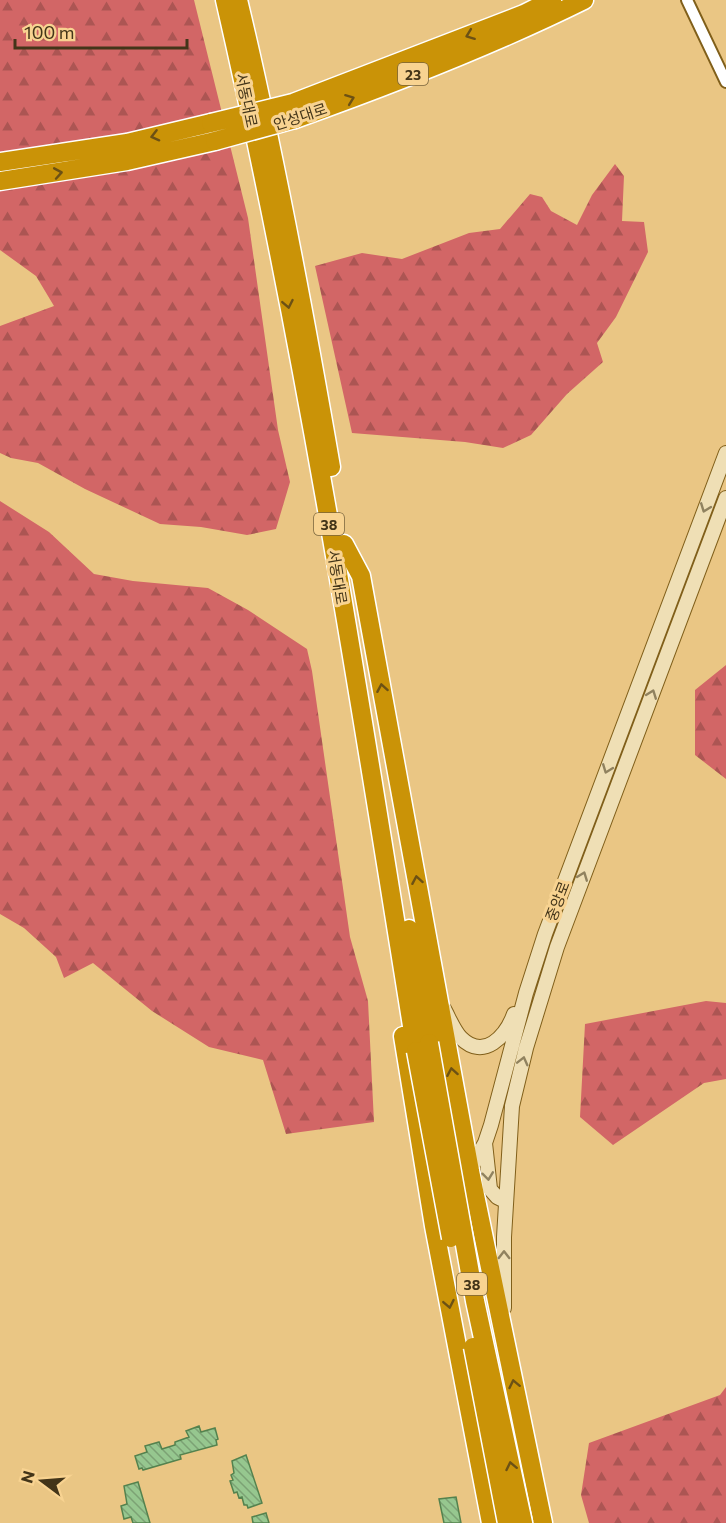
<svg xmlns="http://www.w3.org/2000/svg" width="726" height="1523" font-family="Commissioner,'Noto Sans KR',sans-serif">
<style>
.forest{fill:url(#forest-firs)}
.building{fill:url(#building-back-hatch);stroke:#54824e;stroke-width:1.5}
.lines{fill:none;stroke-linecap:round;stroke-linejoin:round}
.street-casing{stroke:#805f1a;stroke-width:14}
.secondary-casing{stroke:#805f1a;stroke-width:16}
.highway-casing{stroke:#fff;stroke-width:21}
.street{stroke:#fff;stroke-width:10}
.secondary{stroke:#efdfb5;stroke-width:14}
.highway{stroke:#ca9307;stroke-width:18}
.highway-bridge-casing{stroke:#fff;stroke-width:21;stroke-linecap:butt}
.highway-bridge{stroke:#ca9307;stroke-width:18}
.oneway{stroke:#6c5114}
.oneway2{stroke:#90825f}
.labels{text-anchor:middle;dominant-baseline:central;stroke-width:6;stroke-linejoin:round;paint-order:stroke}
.shield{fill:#f8d391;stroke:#79643d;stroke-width:1.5}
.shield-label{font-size:14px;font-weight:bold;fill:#433519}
.street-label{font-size:15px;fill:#433519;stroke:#f8d391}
</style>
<defs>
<pattern id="forest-firs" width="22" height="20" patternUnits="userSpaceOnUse" patternTransform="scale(1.5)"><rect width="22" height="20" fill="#d26666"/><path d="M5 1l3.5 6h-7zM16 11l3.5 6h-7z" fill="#ac5553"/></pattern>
<pattern id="building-back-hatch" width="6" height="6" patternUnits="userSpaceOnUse" patternTransform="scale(1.5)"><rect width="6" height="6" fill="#96c78f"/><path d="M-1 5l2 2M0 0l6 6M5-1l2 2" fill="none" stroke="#7ca274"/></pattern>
</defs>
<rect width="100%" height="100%" fill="#eac684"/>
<path class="forest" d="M0,0H194L248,218L278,430L290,482L276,529L247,535L201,527L160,524L85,489L38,463L11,458L0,453V326L54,306L36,276L0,250Z
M615,164L624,176L622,221L644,222L648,252L616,317L597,343L603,362L567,394L531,435L503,448L465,442L352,433L315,266L362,253L402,259L469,233L500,229L530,194L542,197L551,211L577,225L592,195Z
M0,501L49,532L94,574L133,581L208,588L248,610L307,649L312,671L350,937L368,1001L374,1122L286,1134L263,1060L209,1047L152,1011L93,963L64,978L56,957L24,928L0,914Z
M726,665V779L695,755V690Z
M706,1001L726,1003V1079L704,1083L613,1145L580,1117L585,1024Z
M726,1387V1523H589L581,1495L589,1443L720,1395Z"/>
<path class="building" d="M199,1426L201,1432L215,1428L218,1439L216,1440L217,1445L180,1455L181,1459L143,1470L142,1468L139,1469L135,1456L147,1452L145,1446L159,1442L162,1449L175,1445V1442L189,1437L186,1431Z
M246,1455L262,1503L248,1508L247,1505H244L242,1497L239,1498L237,1492L234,1493L230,1481L233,1480L231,1475L234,1473L232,1461Z
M138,1482L150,1523H133L131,1517L124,1519L121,1506L127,1504L124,1486Z
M456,1497L461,1523H444L439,1499Z
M266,1513L269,1523H253L252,1517Z"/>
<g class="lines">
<g class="street-casing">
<path id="street" d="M687,0L726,82"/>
</g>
<g class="secondary-casing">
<path id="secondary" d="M444,1009C449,1018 454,1031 461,1038C484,1061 506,1036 514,1014
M485,1143L490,1189L497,1197L505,1201
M468,1173L485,1143L491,1125L526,993L545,934L726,453
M504,1308V1237L512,1106L526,1048L557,947L726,498"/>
</g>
<g class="highway-casing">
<path id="highway" d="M225,0C305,347 360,700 416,1051
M238,0C275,154 304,311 331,467
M293,103L524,14L552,0
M295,119C393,84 491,46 584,0
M0,162L127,143L211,123
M0,181L127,161L215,141
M344,544L361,576L470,1171L543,1523
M409,929L429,1043
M403,1036L434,1226L491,1523"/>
</g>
<use href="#street" class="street"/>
<use href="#secondary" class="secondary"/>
<use href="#highway" class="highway"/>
<g class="highway-bridge-casing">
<path id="highway-bridge" d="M211,123L293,103
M215,141L295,119
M429,1043L475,1301L523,1523
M416,1051L451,1238
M473,1347L507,1523"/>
</g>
<use href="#highway-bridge" class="highway-bridge"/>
</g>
<defs><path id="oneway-chevron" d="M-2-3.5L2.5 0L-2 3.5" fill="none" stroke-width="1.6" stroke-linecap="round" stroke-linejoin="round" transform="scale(1.5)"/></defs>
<g class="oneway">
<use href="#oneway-chevron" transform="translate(470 35) rotate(159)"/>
<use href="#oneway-chevron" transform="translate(350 99) rotate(-21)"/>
<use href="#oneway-chevron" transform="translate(155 136) rotate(166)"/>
<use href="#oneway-chevron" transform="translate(58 173) rotate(-10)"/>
<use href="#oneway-chevron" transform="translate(288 304) rotate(79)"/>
<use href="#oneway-chevron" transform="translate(382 688) rotate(-100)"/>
<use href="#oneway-chevron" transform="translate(417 880) rotate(-100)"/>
<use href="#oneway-chevron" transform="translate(452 1072) rotate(-100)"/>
<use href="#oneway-chevron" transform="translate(449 1304) rotate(79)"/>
<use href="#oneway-chevron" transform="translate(514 1384) rotate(-102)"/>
<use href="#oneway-chevron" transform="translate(511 1466) rotate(-102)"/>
</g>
<g class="oneway2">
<use href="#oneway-chevron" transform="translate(705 508) rotate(111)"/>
<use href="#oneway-chevron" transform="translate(652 694) rotate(-69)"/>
<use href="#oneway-chevron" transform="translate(607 769) rotate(111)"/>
<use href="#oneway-chevron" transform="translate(583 876) rotate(-69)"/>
<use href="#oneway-chevron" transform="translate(523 1061) rotate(-76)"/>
<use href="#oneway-chevron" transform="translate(488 1176) rotate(83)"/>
<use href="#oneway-chevron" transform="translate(504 1255) rotate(-90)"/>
</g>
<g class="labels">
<g class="shield">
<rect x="398" y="63" width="30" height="22" rx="4.5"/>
<rect x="314" y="513" width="30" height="22" rx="4.5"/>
<rect x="457" y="1273" width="30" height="22" rx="4.5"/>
</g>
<g class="shield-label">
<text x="413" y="74">23</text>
<text x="329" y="524">38</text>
<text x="472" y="1284">38</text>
</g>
<g class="street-label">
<text transform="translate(247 100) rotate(78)">서동대로</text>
<text transform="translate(300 116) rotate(-18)">안성대로</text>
<text transform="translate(338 577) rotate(81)">서동대로</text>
<text transform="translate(557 901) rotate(-69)">중앙로</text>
</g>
</g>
<g transform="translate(42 1481) rotate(286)" stroke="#f8d391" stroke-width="4.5" paint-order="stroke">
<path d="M0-4.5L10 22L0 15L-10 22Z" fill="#433519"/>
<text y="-9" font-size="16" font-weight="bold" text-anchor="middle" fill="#433519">N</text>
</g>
<path d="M15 39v9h172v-9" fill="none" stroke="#433519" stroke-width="3"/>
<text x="24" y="39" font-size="18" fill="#433519" stroke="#f8d391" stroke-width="4.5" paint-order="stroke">100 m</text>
</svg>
